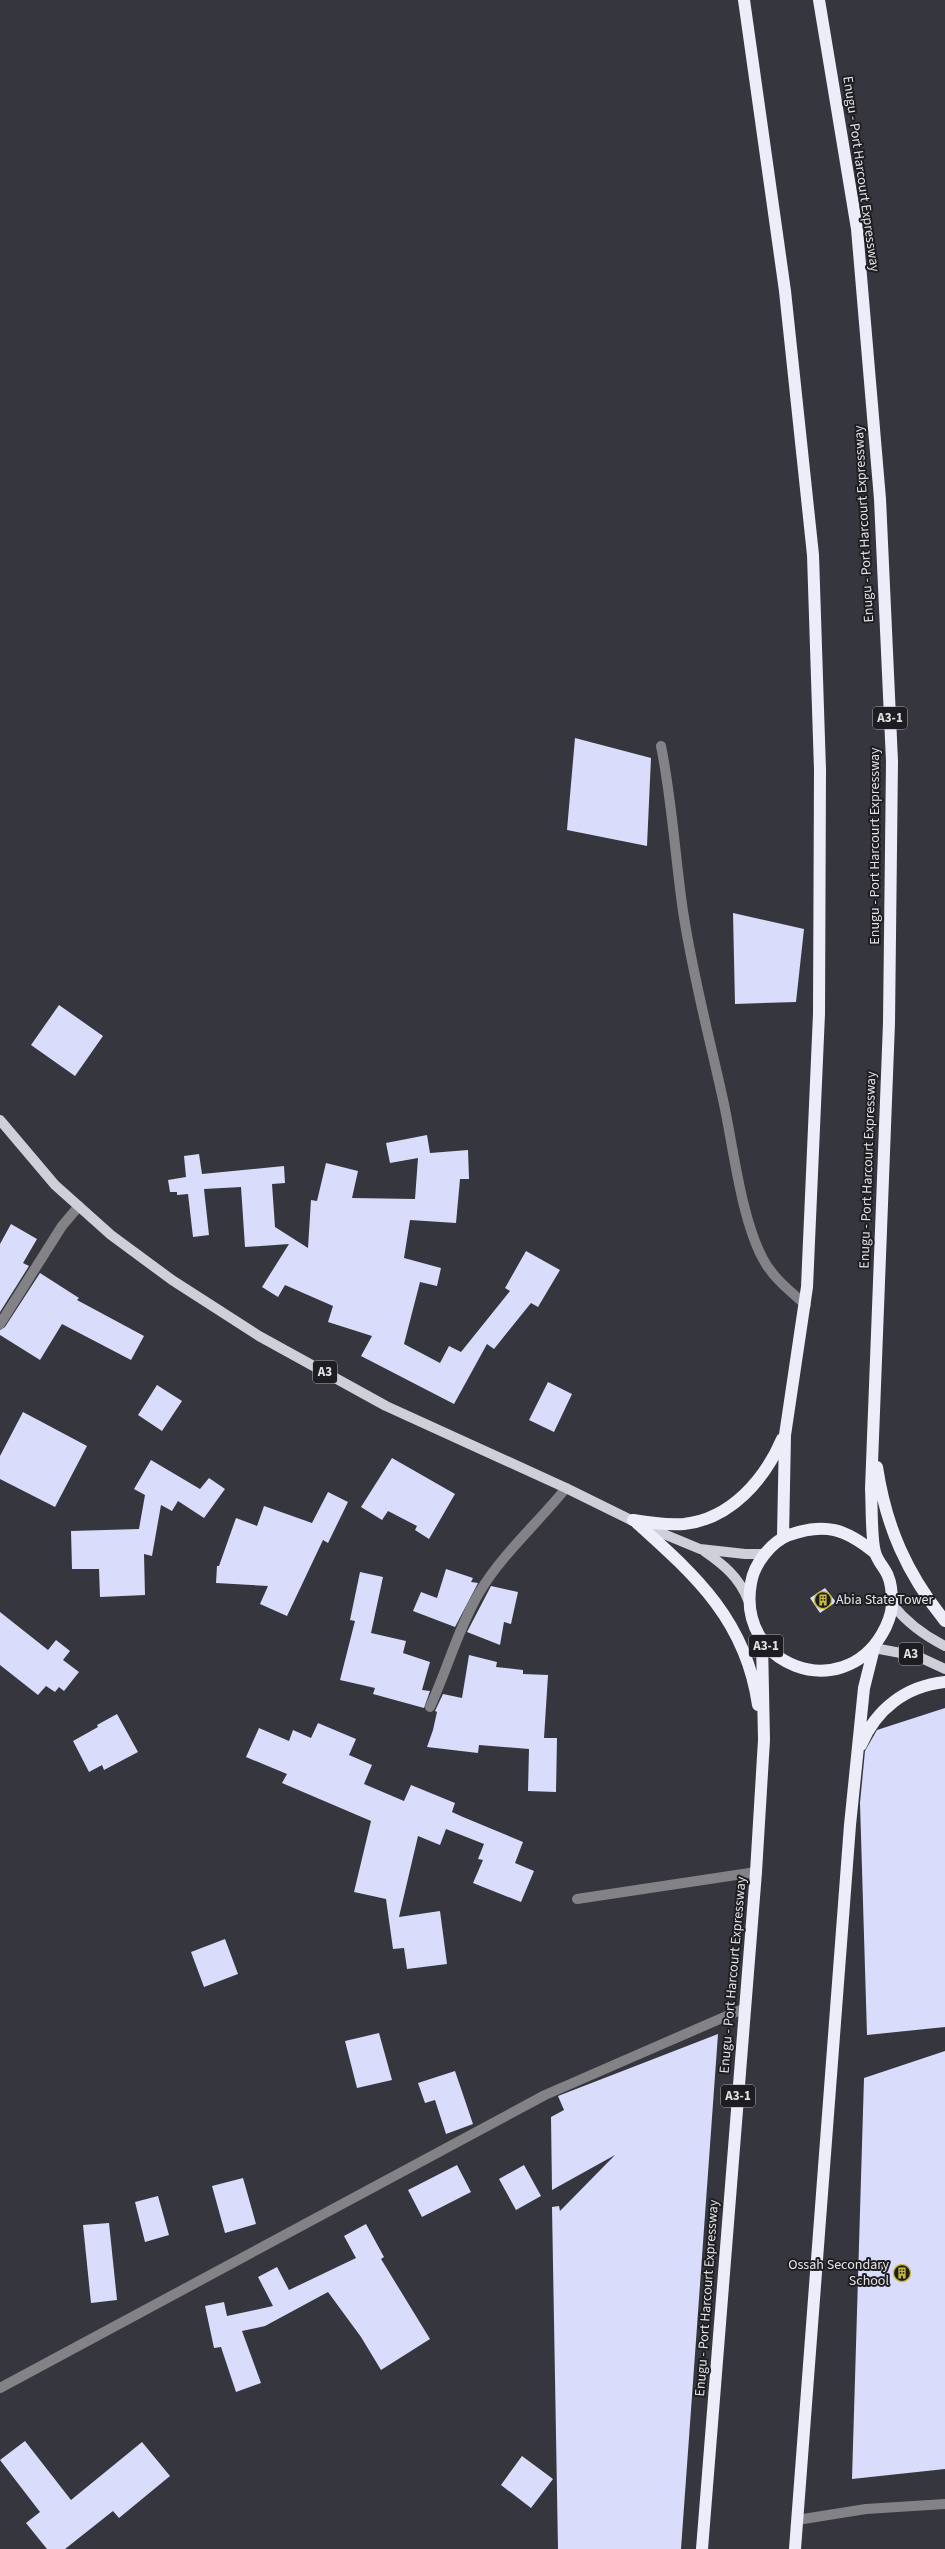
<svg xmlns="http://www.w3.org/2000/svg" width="945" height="2549" font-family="'Source Sans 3',sans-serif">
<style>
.building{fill:#d9dcfa}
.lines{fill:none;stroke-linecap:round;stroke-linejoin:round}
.minor{stroke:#838387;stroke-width:10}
.major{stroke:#cecfd8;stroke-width:10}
.highway{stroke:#ecedf8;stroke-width:12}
.labels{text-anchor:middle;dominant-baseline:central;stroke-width:4;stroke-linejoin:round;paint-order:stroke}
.shield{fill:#1e1e22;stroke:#a6a6ac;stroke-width:1}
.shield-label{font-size:13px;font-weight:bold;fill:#e1e1e7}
.street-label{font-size:14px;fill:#e1e1e7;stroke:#1e1e22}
.poi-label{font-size:14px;fill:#e1e1e7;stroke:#1e1e22;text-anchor:start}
</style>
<rect width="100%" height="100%" fill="#36363f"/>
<path class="building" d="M575,738L651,758L647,846L567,830Z
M733,913L804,929L796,1002L735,1004Z
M59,1005L103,1036L75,1076L31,1045Z
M427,1135L430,1153L468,1150L469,1179H460L456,1223L410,1220L404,1258L441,1268L437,1286L420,1282L404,1344L440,1363L449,1346L461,1352L510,1291L505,1288L526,1251L560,1270L538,1307L531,1303L494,1349L487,1344L454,1404L361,1356L372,1336L328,1322L333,1306L285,1285L278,1297L262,1287L289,1244L245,1247L241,1187L204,1189L209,1235L193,1237L188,1194L177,1195V1192H170L168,1180L186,1177L184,1156L199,1154L202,1174L284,1166L285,1183L272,1184L275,1227L308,1248L311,1200L317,1201L326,1163L358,1171L352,1198L415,1199L418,1158L390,1163L386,1143Z
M11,1224L37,1239L23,1263L29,1266L0,1312V1244Z
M40,1273L79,1298L77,1300L144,1336L131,1360L62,1324L40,1360L0,1335V1330L5,1327Z
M548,1382L572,1394L554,1432L529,1420Z
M157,1385L182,1401L162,1431L138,1415Z
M23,1412L87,1446L55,1507L0,1479V1456Z
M392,1458L455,1494L429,1539L415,1530L417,1526L388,1511L382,1520L361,1507Z
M151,1460L200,1489L209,1478L225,1489L204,1518L178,1501L172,1511L161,1505L152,1556L144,1554L145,1595L100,1597L99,1569H72L71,1531L139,1529L145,1495L134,1489Z
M328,1492L348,1502L328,1543L323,1540L287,1616L260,1604L268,1586L216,1583L217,1566H219L236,1518L257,1526L264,1506L312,1523Z
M446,1569L473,1578L471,1582L478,1583L455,1627L413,1611L421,1592L437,1598Z
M360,1572L383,1577L371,1633L406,1641L403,1653L430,1662L422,1690L430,1691L424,1708L373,1694L375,1688L340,1680L355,1621L350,1620Z
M491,1586L518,1592L511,1624L504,1622L500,1645L467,1632Z
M825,1588L836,1602L820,1613L810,1598Z
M0,1612L48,1650L56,1640L70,1651L63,1660L79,1672L64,1691L59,1687L55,1692L46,1686L38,1695L0,1665Z
M469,1655L497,1662L496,1667L523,1670V1674L548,1675L544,1738H557L556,1792L528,1791L529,1749L479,1745L478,1753L427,1747L433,1730L437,1712L435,1711L443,1694L462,1698Z
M945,1708V2027L867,2035L860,1803L865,1751L877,1730Z
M117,1714L138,1752L104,1770L102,1765L89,1772L73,1741L98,1727L97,1725Z
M318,1723L356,1739L349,1755L372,1765L364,1784L404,1801L411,1785L455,1803L452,1812L463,1817L523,1842L515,1863L534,1871L521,1902L473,1883L483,1860L478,1859L484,1844L446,1829L440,1845L418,1836L399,1917L440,1911L447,1964L407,1969L404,1948L393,1949L386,1899L354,1892L371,1821L282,1783L287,1774L246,1757L259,1728L289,1741L293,1730L311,1738Z
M225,1939L238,1974L204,1987L191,1952Z
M379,2033L392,2080L357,2088L345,2041Z
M718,2034L681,2549H558L552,2207L559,2206L560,2211L615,2155L552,2190L551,2117L564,2110L558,2096Z
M945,2051V2469L852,2479L864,2078Z
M455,2071L473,2124L446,2134L435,2100L425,2103L418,2083Z
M457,2165L471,2192L422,2217L408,2190Z
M524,2165L541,2196L516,2210L499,2179Z
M243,2178L256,2224L225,2233L212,2186Z
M158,2196L169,2235L145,2242L135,2202Z
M109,2223L117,2300L91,2303L83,2225Z
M366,2224L384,2257L381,2259L430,2339L381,2370L361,2337L328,2292L265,2326L242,2331L261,2383L236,2392L221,2347L214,2348L205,2306L224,2302L227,2316L273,2306L258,2277L277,2267L289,2290L356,2258L344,2236Z
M25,2441L71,2500L142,2442L170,2476L119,2518L113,2511L65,2549H47L26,2523L40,2512L0,2460Z
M522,2456L553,2479L531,2508L501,2485Z"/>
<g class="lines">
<path class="minor" d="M661,746C672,800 675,856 683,911C693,978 711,1043 725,1109C734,1153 742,1220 763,1259C773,1278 790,1291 806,1305
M0,1324L62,1226L79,1206
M430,1707C447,1670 458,1629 479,1593C502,1554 538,1523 566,1488
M577,1899L756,1872
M0,2388L545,2095L745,2008
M797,2520L866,2509L945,2504"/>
<path class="major" d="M0,1120L55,1185L111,1235L172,1280L259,1336L386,1406L566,1488L637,1523L700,1549L745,1554H764
M704,1551C724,1565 739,1577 748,1600
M892,1604C907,1623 923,1635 945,1646
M874,1648L917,1656L945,1669"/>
<path class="highway" d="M744,0L785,291L813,555L820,770L819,1014L807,1287L785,1435L783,1537
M819,0L857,229L880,499L892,761L889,1023L871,1489C872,1505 871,1539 875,1552C877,1561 885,1568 888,1576C891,1583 892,1595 892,1603C892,1613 887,1626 882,1634C841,1704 736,1666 751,1583C754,1564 771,1542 789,1535C825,1522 846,1529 875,1553
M877,1467C886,1527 907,1574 945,1621
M633,1520C650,1523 667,1525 684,1524C731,1519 765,1479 782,1439
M637,1523C697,1577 746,1621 758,1705
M861,1745C876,1709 906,1686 945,1682
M702,2549L756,1872L764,1740L762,1642
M795,2549L850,1825L864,1688L874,1648"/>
</g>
<defs>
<g id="building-ring" transform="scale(0.9)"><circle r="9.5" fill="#1e1e22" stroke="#caba39" stroke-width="1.5"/><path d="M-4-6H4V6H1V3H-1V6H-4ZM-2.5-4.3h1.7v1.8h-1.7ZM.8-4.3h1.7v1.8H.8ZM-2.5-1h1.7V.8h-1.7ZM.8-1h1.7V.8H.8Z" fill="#caba39"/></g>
</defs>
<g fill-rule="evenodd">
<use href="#building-ring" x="823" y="1600"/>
<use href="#building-ring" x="902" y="2273"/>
</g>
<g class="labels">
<g class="shield">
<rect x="873" y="707" width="34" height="22" rx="3"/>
<rect x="313" y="1361" width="24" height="22" rx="3"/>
<rect x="749" y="1635" width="34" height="22" rx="3"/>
<rect x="899" y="1643" width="24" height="22" rx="3"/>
<rect x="721" y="2085" width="34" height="22" rx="3"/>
</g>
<g class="shield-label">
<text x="890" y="718">A3-1</text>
<text x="325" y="1372">A3</text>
<text x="766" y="1646">A3-1</text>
<text x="911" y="1654">A3</text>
<text x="738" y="2096">A3-1</text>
</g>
<g class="street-label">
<text transform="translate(861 174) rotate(82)">Enugu - Port Harcourt Expressway</text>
<text transform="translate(864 524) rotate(-93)">Enugu - Port Harcourt Expressway</text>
<text transform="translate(875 846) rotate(-90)">Enugu - Port Harcourt Expressway</text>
<text transform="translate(868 1170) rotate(-88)">Enugu - Port Harcourt Expressway</text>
<text transform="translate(733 1975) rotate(-85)">Enugu - Port Harcourt Expressway</text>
<text transform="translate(707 2298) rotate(-86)">Enugu - Port Harcourt Expressway</text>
</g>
<g class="poi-label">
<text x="836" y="1600">Abia State Tower</text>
<text x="889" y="2265" text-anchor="end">Ossah Secondary<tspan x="889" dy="16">School</tspan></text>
</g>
</g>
</svg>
